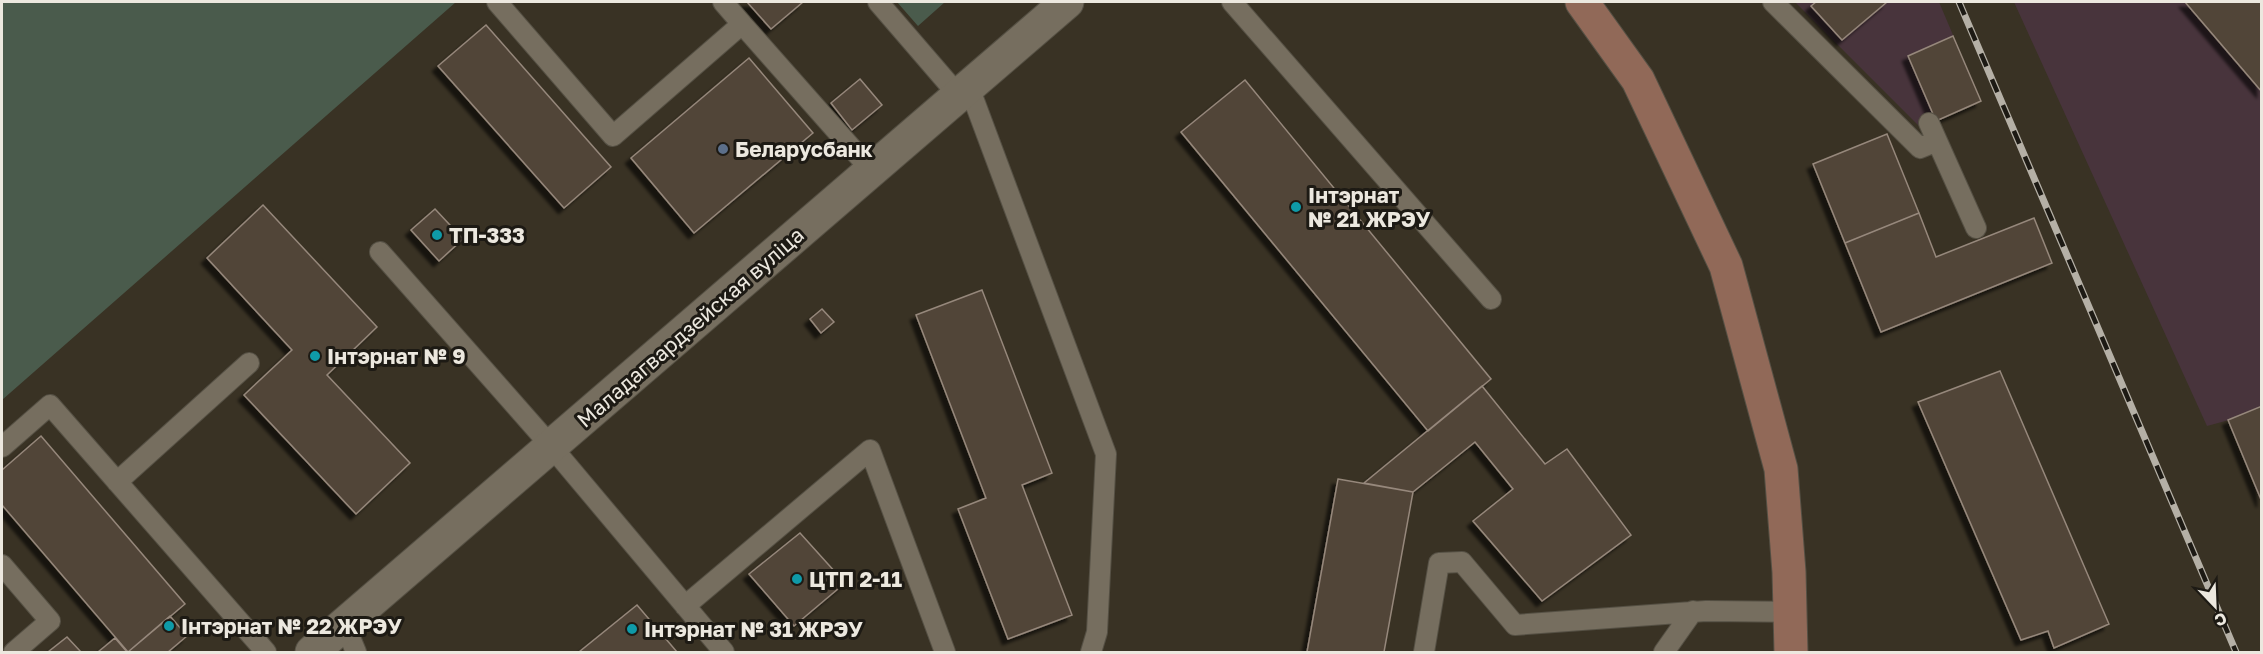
<svg xmlns="http://www.w3.org/2000/svg" width="2263" height="654" font-family="'Golos Text',sans-serif">
<style>
.industrial{fill:#48343c}
.green{fill:#4a5b4c}
.building{fill:#514439;stroke:#96887b;stroke-width:1.5;filter:url(#shadow)}
.lines{fill:none;stroke-linecap:round;stroke-linejoin:round}
.lane-casing{stroke:#555044;stroke-width:22}
.street-casing{stroke:#555044;stroke-width:35}
.secondary-casing{stroke:#555044;stroke-width:35}
.lane{stroke:#766e5f;stroke-width:20}
.street{stroke:#766e5f;stroke-width:33}
.secondary{stroke:#916958;stroke-width:33}
.rail-casing{stroke:#b5b0a6;stroke-width:7}
.rail{stroke:#1d1a14;stroke-width:4.5;stroke-dasharray:14;stroke-linecap:butt}
.service-dot{fill:#5c6f8a;stroke:#1d1a14;stroke-width:2}
.culture-dot{fill:#0f9aa8;stroke:#1d1a14;stroke-width:2}
.labels{text-anchor:middle;dominant-baseline:central;stroke-width:6;stroke-linejoin:round;paint-order:stroke}
.poi-label{font-size:21px;font-weight:bold;fill:#ece8df;stroke:#1d1a14;text-anchor:start}
.street-label{font-size:21px;fill:#ece8df;stroke:#1d1a14}
</style>
<defs>
<filter id="shadow"><feDropShadow dx="-5.5" dy="5.5" stdDeviation="1.5" flood-color="#0009"/></filter>
</defs>
<rect width="100%" height="100%" fill="#393224"/>
<path class="industrial" d="M1795,2H1939L1981,101L1921,128Z
M2014,2H2261V502L2229,420L2207,426Z"/>
<path class="green" d="M2,2H456L2,400Z
M897,2H945L918,26Z"/>
<path class="building" d="M747,2H803L771,29Z
M1816,2H1887L1842,40L1811,6Z
M2185,2H2262V92Z
M486,25L611,167L564,208L438,66Z
M1953,36L1981,101L1936,121L1908,56Z
M749,58L813,133L694,233L631,158Z
M860,79L882,105L852,130L831,103Z
M1245,80L1491,379L1428,431L1181,132Z
M1887,134L1919,213L1845,243L1813,164Z
M263,205L377,327L327,375L410,463L356,514L244,395L292,350L207,258Z
M435,209L463,239L439,261L411,230Z
M1919,213L1936,257L2034,218L2052,263L1881,332L1845,243Z
M982,290L1052,473L1022,485L1072,615L1008,639L958,509L986,498L916,315Z
M822,309L834,322L821,333L810,319Z
M2000,371L2109,624L2054,648L2048,631L2021,640L1918,402Z
M1482,386L1545,464L1567,449L1631,535L1542,601L1473,521L1513,489L1475,442L1413,492L1364,483Z
M2262,406V502L2228,420Z
M41,436L185,604L128,652L2,505V470Z
M1338,479L1413,492L1384,652H1307Z
M800,533L845,583L794,626L749,574Z
M637,605L677,652H579Z
M170,616L187,636L168,652H128Z
M67,637L81,652H48Z
M115,638L127,652H98Z"/>
<g class="lines">
<g class="lane-casing">
<path id="lane" d="M497,2L613,136L742,24L872,171
M723,2L742,24
M878,2L959,96
M1232,2L1491,299
M1773,2L1920,148L1937,141
M969,87L1106,454L1097,632L1091,652
M1929,123L1976,228
M380,252L551,446L724,652
M2,447L50,405L266,652
M117,482L249,363
M2,565L50,621L14,652
M685,606L870,450L945,652
M344,623L356,652
M1424,652L1439,563L1462,562L1515,625L1706,611L1791,612
M1664,652L1693,611"/>
</g>
<g class="street-casing">
<path id="street" d="M312,652L1067,2"/>
</g>
<g class="secondary-casing">
<path id="secondary" d="M1582,2L1638,80L1726,266L1781,469L1789,572L1791,652"/>
</g>
<use href="#lane" class="lane"/>
<use href="#street" class="street"/>
<use href="#secondary" class="secondary"/>
<g class="rail-casing">
<path id="rail" d="M1959,2L2236,652"/>
</g>
<use href="#rail" class="rail"/>
</g>
<circle class="service-dot" cx="723" cy="149" r="6"/>
<g class="culture-dot">
<circle cx="1296" cy="207" r="6"/>
<circle cx="437" cy="235" r="6"/>
<circle cx="315" cy="356" r="6"/>
<circle cx="797" cy="579" r="6"/>
<circle cx="169" cy="626" r="6"/>
<circle cx="632" cy="629" r="6"/>
</g>
<g class="labels">
<g class="poi-label">
<text x="735" y="149">Беларусбанк</text>
<text x="1308" y="195">Інтэрнат<tspan x="1308" dy="24">№ 21 ЖРЭУ</tspan></text>
<text x="449" y="235">ТП-333</text>
<text x="327" y="356">Інтэрнат № 9</text>
<text x="809" y="579">ЦТП 2-11</text>
<text x="181" y="626">Інтэрнат № 22 ЖРЭУ</text>
<text x="644" y="629">Інтэрнат № 31 ЖРЭУ</text>
</g>
<g class="street-label">
<text transform="translate(690 327) rotate(-41)">Маладагвардзейская вуліца</text>
</g>
</g>
<rect width="2263" height="654" fill="none" stroke="#ece8df" stroke-width="6"/>
<g transform="translate(2215 606) rotate(157)" stroke="#1d1a14" stroke-width="4.5" paint-order="stroke">
<path d="M0-4.5L10 22L0 15L-10 22Z" fill="#ece8df"/>
<text y="-9" font-size="16" font-weight="bold" text-anchor="middle" fill="#ece8df">С</text>
</g>
</svg>
